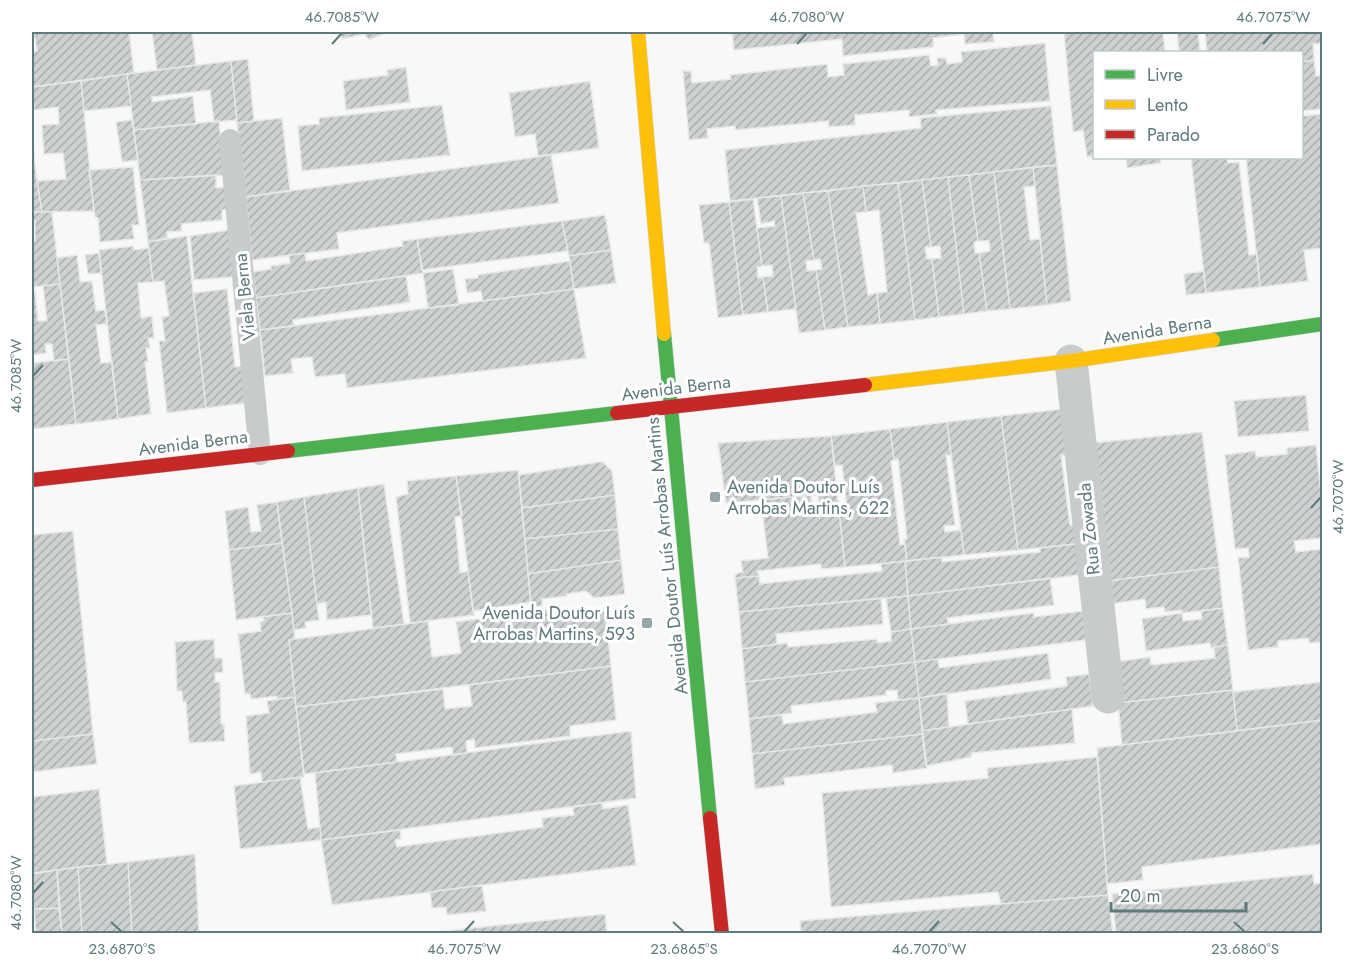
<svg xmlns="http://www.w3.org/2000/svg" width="1354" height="965" font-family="Jost,sans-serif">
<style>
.building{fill:url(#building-hatch);stroke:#e8e8e8;stroke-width:1.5}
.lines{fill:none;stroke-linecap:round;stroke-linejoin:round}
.fast-casing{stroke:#d3d5d5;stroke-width:15}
.slow-casing{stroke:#d3d5d5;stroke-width:15}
.jam-casing{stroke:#d3d5d5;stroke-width:15}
.lane{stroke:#c8cbcc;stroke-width:22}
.street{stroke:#c8cbcc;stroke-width:33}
.fast{stroke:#4caf50;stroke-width:14}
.slow{stroke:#ffc107;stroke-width:14}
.jam{stroke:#c62828;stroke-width:14}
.ticks{fill:none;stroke:#5e7a7d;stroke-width:2}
.poi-dot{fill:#94a6a8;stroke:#fff;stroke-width:2}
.labels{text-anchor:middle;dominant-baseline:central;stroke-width:6;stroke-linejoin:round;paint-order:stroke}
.street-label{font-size:18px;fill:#5e7a7d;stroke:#fff}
.poi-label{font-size:18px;fill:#5e7a7d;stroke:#fff;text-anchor:start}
.neatline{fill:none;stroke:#5e7a7d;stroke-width:2}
.ticks-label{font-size:15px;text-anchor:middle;fill:#5e7a7d}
</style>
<defs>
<pattern id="building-hatch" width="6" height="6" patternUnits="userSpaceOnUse" patternTransform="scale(1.5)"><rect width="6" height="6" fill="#ced1d1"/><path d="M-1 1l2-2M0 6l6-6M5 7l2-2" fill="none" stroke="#aaafaf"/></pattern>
</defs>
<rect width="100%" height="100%" fill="#f8f8f8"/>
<path class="building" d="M34,32H129L134,73L32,87V52L37,51Z
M152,32H192L196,65L157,70Z
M340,32H387L369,40L364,34L342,39Z
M732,32H993L994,42L965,44L964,34L933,38V47L843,56L842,39L734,50Z
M1064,32H1163L1165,52H1094V156L1087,157L1083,130L1073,132Z
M1177,32H1198L1200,52H1179Z
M1205,32H1322V43L1313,44L1314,60L1302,62V52H1207Z
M1045,43L1050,101L936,110L937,114L909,117V110L855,115V125L829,127L828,121L735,130V126L707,129L708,138L689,140L683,71H691L692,83L731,79L730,75L827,64L828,77L844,75L843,64L929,55L931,66L938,65L937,58H946L947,64L962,62L961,52Z
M248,59L254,121L237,123L231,61Z
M1314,60L1316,76H1322V103H1320L1321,109L1302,111V62Z
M231,61L237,120L214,122L210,90L152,97V102L193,96L196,124L134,130L127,74Z
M406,67L410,102L346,110L343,81L388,75L387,70Z
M127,74L131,106L84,111L81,81Z
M81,81L94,211L42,212L37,181L66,179L63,153L44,154L42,125L59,124L58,107L34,110L32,87Z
M590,81L599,148L538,156L535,134L515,137L509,93Z
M442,105L450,155L302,171L298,126L319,124V118Z
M1051,106L1057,165L730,201L725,150L921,128L920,118Z
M1322,114V248L1304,250L1308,281L1260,287L1246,158H1302V116Z
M282,118L290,190L246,197L237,123Z
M132,120L138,160L122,162L116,122Z
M219,121L224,175L140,180L134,130Z
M32,137L37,181L42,212H32Z
M551,155L559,203L337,233L339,249L252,260L246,197Z
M1126,158H1160L1161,163L1127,168Z
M1191,158H1227L1228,163L1239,162L1249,255L1257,254L1260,287L1206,293Z
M1057,165L1071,301L1047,305L1033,167Z
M133,167L139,225H132L134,239L100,242L98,218L95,217L89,170Z
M1033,167L1035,186L1024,187L1030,240L1040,239L1047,305L1010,309L994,172Z
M994,172L1010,309L987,311L979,253L990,251L989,241H978L969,175Z
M216,175V188L225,187L227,209L222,210V220L181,224L182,231L167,232V238L148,242L140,180Z
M969,175L978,241L974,242L975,253H979L987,311L964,314L948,177Z
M948,177L964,314L939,317L932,259L941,258L940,246L931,247L922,180Z
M922,180L931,247H925L927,259H932L939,317L915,320L898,183Z
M898,183L915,320L880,324L877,293L887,292L879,210L866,212L863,186Z
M863,186L866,212L856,213L868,295L877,293L880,324L848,327L828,191Z
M828,191L848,327L825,330L816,270L822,269L820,259L814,260L803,193Z
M803,193L814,260L806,261L807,271L816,270L825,330L799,333L781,196Z
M781,196L796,309L768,312L763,277L773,276L772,265L762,266L757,228L775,226L774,221L761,224L757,198Z
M753,199L762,266L757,267L758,278L763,277L768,312L743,315L729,202Z
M729,202L743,315L718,318L709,243H704L699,205Z
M32,212H52L60,284L32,287V241H35V221H32Z
M605,215L611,250L569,256L562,221Z
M562,221L568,251L422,270L417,239Z
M229,230L233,277L194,280L190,236Z
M187,236L206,408L167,413L159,341H165L162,317L169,316L164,281L153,282L148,242Z
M417,239L423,273L256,298L253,272L271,269V266L290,263L289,255L305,253L306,261L403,246L402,241Z
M133,246L134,250L149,248L153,282L138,283L141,318L152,316L154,338H148L150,348H146L148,362H145L151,414L118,419L99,250Z
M611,250L616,283L574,289L569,256Z
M99,253L101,273L88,274L85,255Z
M77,255L80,282L92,281L96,311L105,310L107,324L96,325L101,363L112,362L118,419L76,424L57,258Z
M570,261L574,289L483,301L481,291L467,293L465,279L478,278V275Z
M453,269L459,305L428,308L423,273Z
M1204,271L1206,293L1186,295L1184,274Z
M406,276L410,302L293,320L294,326L260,330L256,298Z
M60,284L69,359L54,361L52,344H45L46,353L32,355V291H35L38,321H47L43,286Z
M227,289L235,367L242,366L245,403L206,408L193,293Z
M574,289L586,358L347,388L345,374L315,377L312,357L291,359L293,373L265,376L260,330Z
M69,359L76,424L32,429V363Z
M1306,395L1309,431L1238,437L1234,401Z
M1063,409L1068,455H1061L1070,525H1074L1076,544L1018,550L1001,416Z
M1001,416L1018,550L964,555L947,422Z
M947,422L951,455H946L955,525L944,526L945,532L961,530L964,555L907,561L904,539H907L898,459L894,460L890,429Z
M890,429L894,460L891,461L900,545L905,544L907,561L845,567L839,510L847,508L842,465L835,466L831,436Z
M1202,432L1219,567L1107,581L1092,443Z
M831,436L837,493L726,503L718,443Z
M1316,445L1322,504V538L1294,541L1296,552L1322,549V642L1309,643L1308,638L1278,641V647L1248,650L1238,558L1249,557L1248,548L1235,549L1225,455L1255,451L1256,457L1287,454V448Z
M599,462H603L612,471L615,495L522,508L519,475Z
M518,470L531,602L473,611L456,476Z
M456,476L462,516L455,517L460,573L468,571L474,615L410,623L396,497L408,494L407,481Z
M384,484L404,624L373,628L358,488Z
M358,488L371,615L327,620L326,602L317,604L304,497Z
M837,493L845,567L821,569V564L757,571L759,576L735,578V574L743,572L741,561L768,558L761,500L811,495L812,509H819L818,494Z
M615,495L618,529L525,539L522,508Z
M304,497L319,620L305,622L306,628L294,630L277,502Z
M277,502L282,543L229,550L225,511L248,507L251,532L261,531L257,505Z
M618,529L621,560L528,574L525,539Z
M73,531L93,734L32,741V535Z
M282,543L292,613L236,620L229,550Z
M1076,544L1079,575L908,596L905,561L942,557V562L1040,552V548Z
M621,560L625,594L594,598L586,591L566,594L567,596L542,599V606L531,607L528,574Z
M905,561L908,596L739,612L735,578L759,576L760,584L768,583L882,571L881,564Z
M1219,567L1223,608L1182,613V610L1165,612L1164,607L1146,609L1145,599L1109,604L1107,581Z
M1050,578L1054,605L947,618L949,624L911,629L908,596Z
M908,596L911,629L891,632L886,598Z
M881,598L883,624L776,634L777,644L742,649L739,612Z
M1223,608L1228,645L1211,648L1210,643L1146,651L1142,619L1182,613L1183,621L1202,619L1201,611Z
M553,609L554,617L605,610L611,666L296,707L289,640L428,621L432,657L461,653L456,622Z
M1083,611L1086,640L915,662L911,629L1034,613V617Z
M292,613L295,639L289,640L295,697L277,699V696L251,699L250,694H245L238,634L261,631L260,622L264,621L263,617Z
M911,629L915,662L745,682L742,649L787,643L788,647L877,639V643L891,641V632Z
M214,639L215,658H222L223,672L215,673V682H220L221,724H224L225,741L189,743L186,702H183L182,691H177L175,642Z
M1228,645L1233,690L1118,703L1114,662L1150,657L1151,665L1215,658L1214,647Z
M1048,653L1051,679L919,698L915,662L938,659L939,668Z
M915,662L919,698L898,700L897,690L886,691V695L791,706L792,713L749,719L745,682Z
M611,666L616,720L570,726V736L475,748L474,739L466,741L467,753L453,755L452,747L396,754L397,762L304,774L296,707L443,689L445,709L472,706L469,685Z
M1089,674L1093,706L968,724L965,701L1067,686L1066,677Z
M1322,682V720L1237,731L1233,692Z
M1233,690L1237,731L1122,745L1118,703Z
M947,693L949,727L922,731L919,698Z
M295,697L304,777L262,782L261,772L250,774L246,716L269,713L267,701Z
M919,698L923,734L752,754L749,719L782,715L783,724L877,712L875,703Z
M1072,709L1075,743L972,753L971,757L926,766L922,731Z
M1322,720V844L1142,867L1143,880L1107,884L1097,748Z
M631,731L636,798L321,840L315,773Z
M93,734L97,764L32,772V741Z
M923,734L927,768L893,773L892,765L784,778L785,785L755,789L752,754Z
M1097,757L1108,895L1001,904L998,892L831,907L822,793L988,778L987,768Z
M300,777L308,829L320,827L321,840L240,849L234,786Z
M99,789L107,864L32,873V797Z
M602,803L603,809L628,805L636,865L332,905L321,840L400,830L401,839L395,840L397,847L543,827L542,818L574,815L573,807Z
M195,854L199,934H132L128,862Z
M128,862L132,934H82L78,867Z
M78,867L82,934H62L57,870Z
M57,870L59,908L34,909L32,897V874Z
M1313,874L1314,884L1322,883V934H1116L1112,894Z
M482,885L486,911L447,915L446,907L432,908L430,892Z
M1108,895L1113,934H801L800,921Z
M59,908L62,934H36L34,909Z
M605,914L607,934H436V932Z"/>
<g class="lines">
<g class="fast-casing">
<path id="fast" d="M664,334L710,818
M1213,340L1322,324
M288,451L617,413"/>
</g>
<g class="slow-casing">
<path id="slow" d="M638,32L664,334
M865,385L1071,361L1213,340"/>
</g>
<g class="jam-casing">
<path id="jam" d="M617,413L865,385
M32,480L288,451
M710,818L722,934"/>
</g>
<path class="lane" d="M230,140L260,454"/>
<path class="street" d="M1071,361L1108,697"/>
<use href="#fast" class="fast"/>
<use href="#slow" class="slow"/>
<use href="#jam" class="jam"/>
</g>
<path class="ticks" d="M332,44L342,33M797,44L807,33M1263,44L1273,33M33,376L43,365M1311,508L1321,497M33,893L43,882M111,922L122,932M673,922L684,932M1234,922L1245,932M464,932L474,921M929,932L939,921"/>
<g class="poi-dot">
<rect x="709" y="491" width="12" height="12" rx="3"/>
<rect x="641" y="617" width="12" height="12" rx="3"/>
</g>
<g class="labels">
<g class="street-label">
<text transform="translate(245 297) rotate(-96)">Viela Berna</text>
<text transform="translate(1157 330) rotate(-9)">Avenida Berna</text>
<text transform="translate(676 388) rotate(-7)">Avenida Berna</text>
<text transform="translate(193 443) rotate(-7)">Avenida Berna</text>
<text transform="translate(1089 529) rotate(-96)">Rua Zowada</text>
<text transform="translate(667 556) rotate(-96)">Avenida Doutor Luís Arrobas Martins</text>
</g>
<g class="poi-label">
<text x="727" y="487">Avenida Doutor Luís<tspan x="727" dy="21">Arrobas Martins, 622</tspan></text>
<text x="635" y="613" text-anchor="end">Avenida Doutor Luís<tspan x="635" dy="21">Arrobas Martins, 593</tspan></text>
</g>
</g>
<rect width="1354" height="965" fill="none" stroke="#ffffff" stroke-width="66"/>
<rect x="1093" y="51" width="210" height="108" fill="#ffffff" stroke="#bfcacb" stroke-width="1.5"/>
<rect x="1105" y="70" width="30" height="9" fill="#4caf50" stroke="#bfcacb" stroke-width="1.5"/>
<text x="1147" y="81" font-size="18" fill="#5e7a7d">Livre</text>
<rect x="1105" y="100" width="30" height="9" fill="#ffc107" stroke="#bfcacb" stroke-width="1.5"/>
<text x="1147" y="111" font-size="18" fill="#5e7a7d">Lento</text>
<rect x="1105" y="130" width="30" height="9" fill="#c62828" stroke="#bfcacb" stroke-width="1.5"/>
<text x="1147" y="141" font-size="18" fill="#5e7a7d">Parado</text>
<path d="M1111 902v9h135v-9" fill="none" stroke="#5e7a7d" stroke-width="3"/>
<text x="1120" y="902" font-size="18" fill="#5e7a7d" stroke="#ffffff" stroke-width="4.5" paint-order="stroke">20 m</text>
<rect x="33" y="33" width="1288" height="899" class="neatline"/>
<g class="ticks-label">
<text x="342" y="22">46.7085°W</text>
<text x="807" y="22">46.7080°W</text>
<text x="1273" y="22">46.7075°W</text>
<text transform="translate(16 376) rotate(-90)" y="5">46.7085°W</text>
<text transform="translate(1338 497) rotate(-90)" y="5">46.7070°W</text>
<text transform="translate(16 893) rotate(-90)" y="5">46.7080°W</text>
<text x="122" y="954">23.6870°S</text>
<text x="464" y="954">46.7075°W</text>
<text x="684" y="954">23.6865°S</text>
<text x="929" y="954">46.7070°W</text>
<text x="1245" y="954">23.6860°S</text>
</g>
</svg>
